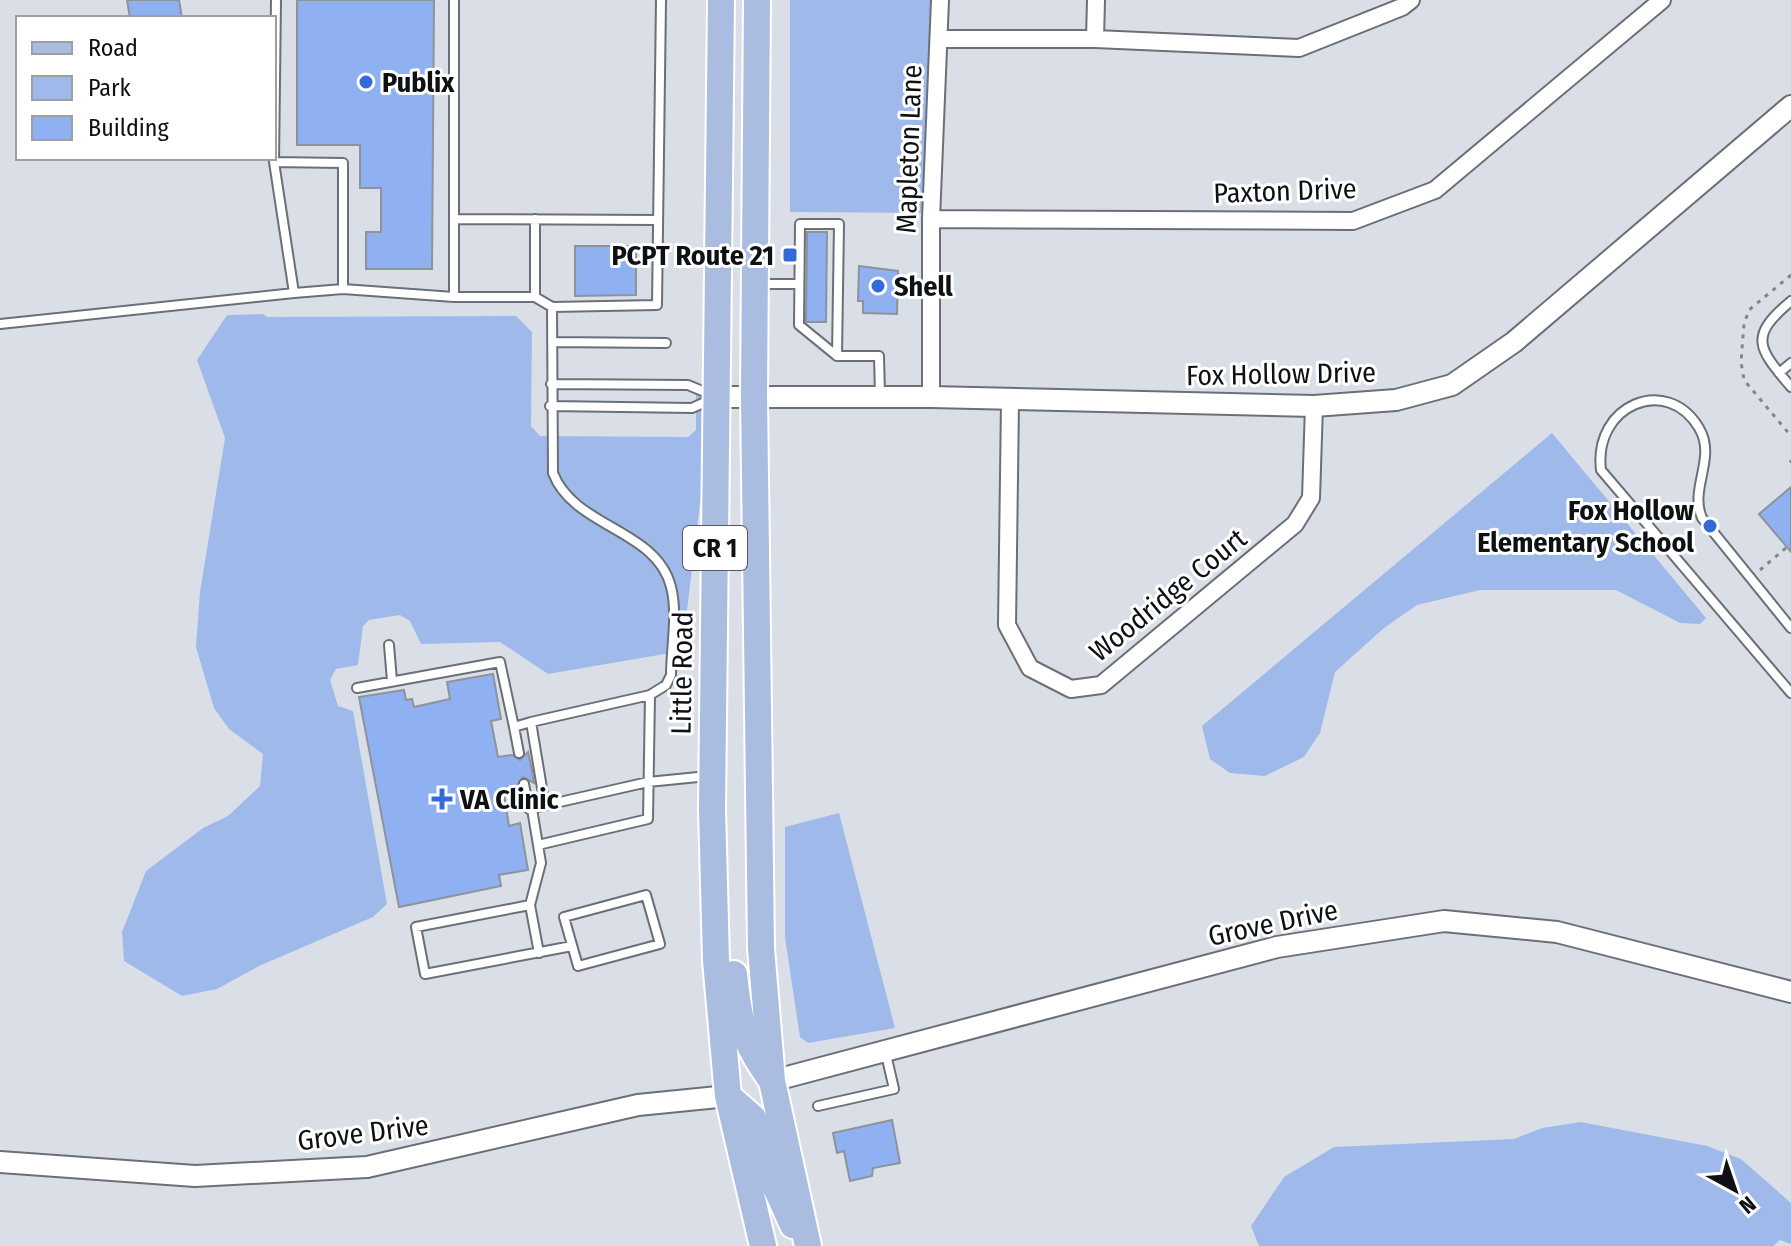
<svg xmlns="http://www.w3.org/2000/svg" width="1791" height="1246" font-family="'Fira Sans Condensed',sans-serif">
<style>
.green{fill:#9fbaea}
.building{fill:#8fb1f1;stroke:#8e929a;stroke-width:2}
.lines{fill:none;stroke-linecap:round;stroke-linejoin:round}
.service-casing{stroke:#6b6f77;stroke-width:12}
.minor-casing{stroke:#6b6f77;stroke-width:20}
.tertiary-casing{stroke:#6b6f77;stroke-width:24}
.primary-casing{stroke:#fff;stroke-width:30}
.path{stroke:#82868b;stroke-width:3;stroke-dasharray:4 6;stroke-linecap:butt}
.service{stroke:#fff;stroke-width:8}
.minor{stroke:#fff;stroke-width:16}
.tertiary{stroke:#fff;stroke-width:20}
.primary{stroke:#aabde0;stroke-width:26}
.poi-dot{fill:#336ad9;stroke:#fff;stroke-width:3}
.labels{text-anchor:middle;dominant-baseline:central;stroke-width:6;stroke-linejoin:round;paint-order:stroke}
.shield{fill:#fff;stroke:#57585a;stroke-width:2}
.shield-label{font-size:26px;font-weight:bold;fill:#0f1013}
.poi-label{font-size:28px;font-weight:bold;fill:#0f1013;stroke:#fff;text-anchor:start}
.street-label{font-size:28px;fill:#0f1013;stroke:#fff}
</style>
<rect width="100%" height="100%" fill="#dadfe7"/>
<path class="green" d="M790,0H930L927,213L790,212Z
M263,314L267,317L516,316L532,332L531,426L540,436L688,437L696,430V390L707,391V446L682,651L548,674L500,642L421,644L410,621L400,615L369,620L363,626L358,665L336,669L330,680L338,706L353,711L387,904L373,917L259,966L217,989L182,996L124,961L122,932L146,871L203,828L228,816L260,786L263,754L229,729L214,708L196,647L200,592L225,438L197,360L227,315Z
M1552,433L1706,618L1700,624L1680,623L1616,590H1480L1417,605L1384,628L1335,672L1320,733L1304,757L1265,776L1230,773L1210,759L1202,726Z
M839,813L895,1028L808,1043L800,1037L785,938V827Z
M1581,1122L1707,1146L1741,1159L1791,1203V1244L1780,1240L1773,1246H1259L1251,1226L1284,1177L1334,1147L1514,1139L1542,1128Z"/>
<path class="building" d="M127,0H179L182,18H130Z
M297,0H434L432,269H366V232H381V188H360V145H297Z
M807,232H827L826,322H806Z
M575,246H636V295L575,296Z
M859,266L898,271L897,314L863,313V301H858Z
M1791,487V552L1759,514Z
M493,674L501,719L491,721L498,757L512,755L520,760L528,752L532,770L534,783L523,777L517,786L503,788L509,826L520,823L528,870L499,875L501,886L399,907L359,697L404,690L406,700L412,699L414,707L450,699L447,682Z
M892,1120L900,1163L873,1168L872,1176L850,1181L844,1151L837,1153L833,1133Z"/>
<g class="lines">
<g class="service-casing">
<path id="service" d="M276,0L274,162L294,293L343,289L454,297H535L552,307L657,305L661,0
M274,162L343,163V289
M454,219L658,220
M760,284H799
M454,297V0
M535,297V219
M1791,301C1748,337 1758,348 1791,387
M0,324L294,293
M552,342L666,343
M837,356L799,325L800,224H839L837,356H879L880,396
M1779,373L1791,363
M551,384L688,385L712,395
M550,406L692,408L712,399
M1791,628L1702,518C1689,488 1717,458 1699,428C1667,374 1593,405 1601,470L1791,693
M389,645L392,681
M357,688L500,662L514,727L531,722L545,806
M531,722L650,695
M514,727L519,753
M524,784L529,809L648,782L708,776
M532,809L538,845L648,819L650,695L666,685L671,675C671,648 678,613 671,587C657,529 574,528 553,473L552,307
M646,895L660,944L578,966L564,917Z
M530,905L541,863L538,845
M539,953L530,905L416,927L425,974L572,946
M818,1106L894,1089L885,1050"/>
</g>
<g class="minor-casing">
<path id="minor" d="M940,39H1095L1299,48L1402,7L1411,0
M1095,39L1096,0
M931,219L1353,221L1435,190L1662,0
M931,397V219L940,0
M1010,402L1007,625L1030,668L1071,689L1101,685L1295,524L1311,498L1314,406"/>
</g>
<g class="tertiary-casing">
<path id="tertiary" d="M717,397H931L1314,406L1396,400L1452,385L1514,342L1791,106
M772,1081L1277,947L1444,921L1557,932L1791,992
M0,1162L195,1176L367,1167L638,1105L728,1096"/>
</g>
<g class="primary-casing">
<path id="primary" d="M721,0L712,809L716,960L728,1096L763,1246
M757,0L754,395L761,948L772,1081L808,1246
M734,974C739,1023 743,1041 772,1081
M728,1096L753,1118L758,1129L773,1181L793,1225"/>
</g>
<path class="path" d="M1791,275L1749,310L1744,324L1741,362L1744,380L1791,436
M1791,460V463
M1760,570L1787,547"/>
<use href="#service" class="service"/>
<use href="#minor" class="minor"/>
<use href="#tertiary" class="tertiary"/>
<use href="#primary" class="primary"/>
</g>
<g class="poi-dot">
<circle cx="366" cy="82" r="8"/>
<rect x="782" y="247" width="16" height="16" rx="4"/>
<circle cx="878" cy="286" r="8"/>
<circle cx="1710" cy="526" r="8"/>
<path d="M438 787h8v8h8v8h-8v8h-8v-8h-8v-8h8z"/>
</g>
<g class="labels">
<rect class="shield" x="683" y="526" width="64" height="44" rx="6"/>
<g class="shield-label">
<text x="715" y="548">CR 1</text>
</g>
<g class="poi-label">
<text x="382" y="82">Publix</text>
<text x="774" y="255" text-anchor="end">PCPT Route 21</text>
<text x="894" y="286">Shell</text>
<text x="1694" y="510" text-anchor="end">Fox Hollow<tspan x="1694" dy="32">Elementary School</tspan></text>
<text x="460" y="799">VA Clinic</text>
</g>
<g class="street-label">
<text transform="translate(909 149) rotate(-88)">Mapleton Lane</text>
<text transform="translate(1285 191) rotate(-2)">Paxton Drive</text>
<text transform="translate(1281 374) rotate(-1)">Fox Hollow Drive</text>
<text transform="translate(1168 595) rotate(-39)">Woodridge Court</text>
<text transform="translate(682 673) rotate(-89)">Little Road</text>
<text transform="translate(1273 923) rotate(-12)">Grove Drive</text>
<text transform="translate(363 1133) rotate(-7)">Grove Drive</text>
</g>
</g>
<rect x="16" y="16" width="260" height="144" fill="#ffffff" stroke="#9f9fa1" stroke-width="2"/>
<rect x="32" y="42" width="40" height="12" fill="#aabde0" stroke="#9f9fa1" stroke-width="2"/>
<text x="88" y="56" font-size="24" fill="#0f1013">Road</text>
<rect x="32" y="76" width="40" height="24" fill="#9fbaea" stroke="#9f9fa1" stroke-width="2"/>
<text x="88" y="96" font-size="24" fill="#0f1013">Park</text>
<rect x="32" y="116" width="40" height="24" fill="#8fb1f1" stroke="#9f9fa1" stroke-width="2"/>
<text x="88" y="136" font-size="24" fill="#0f1013">Building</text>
<g transform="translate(1735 1190) rotate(140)" stroke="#ffffff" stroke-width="6" paint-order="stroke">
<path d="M0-6L14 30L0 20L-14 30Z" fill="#0f1013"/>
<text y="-12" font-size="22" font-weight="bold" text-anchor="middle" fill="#0f1013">N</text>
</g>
</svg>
